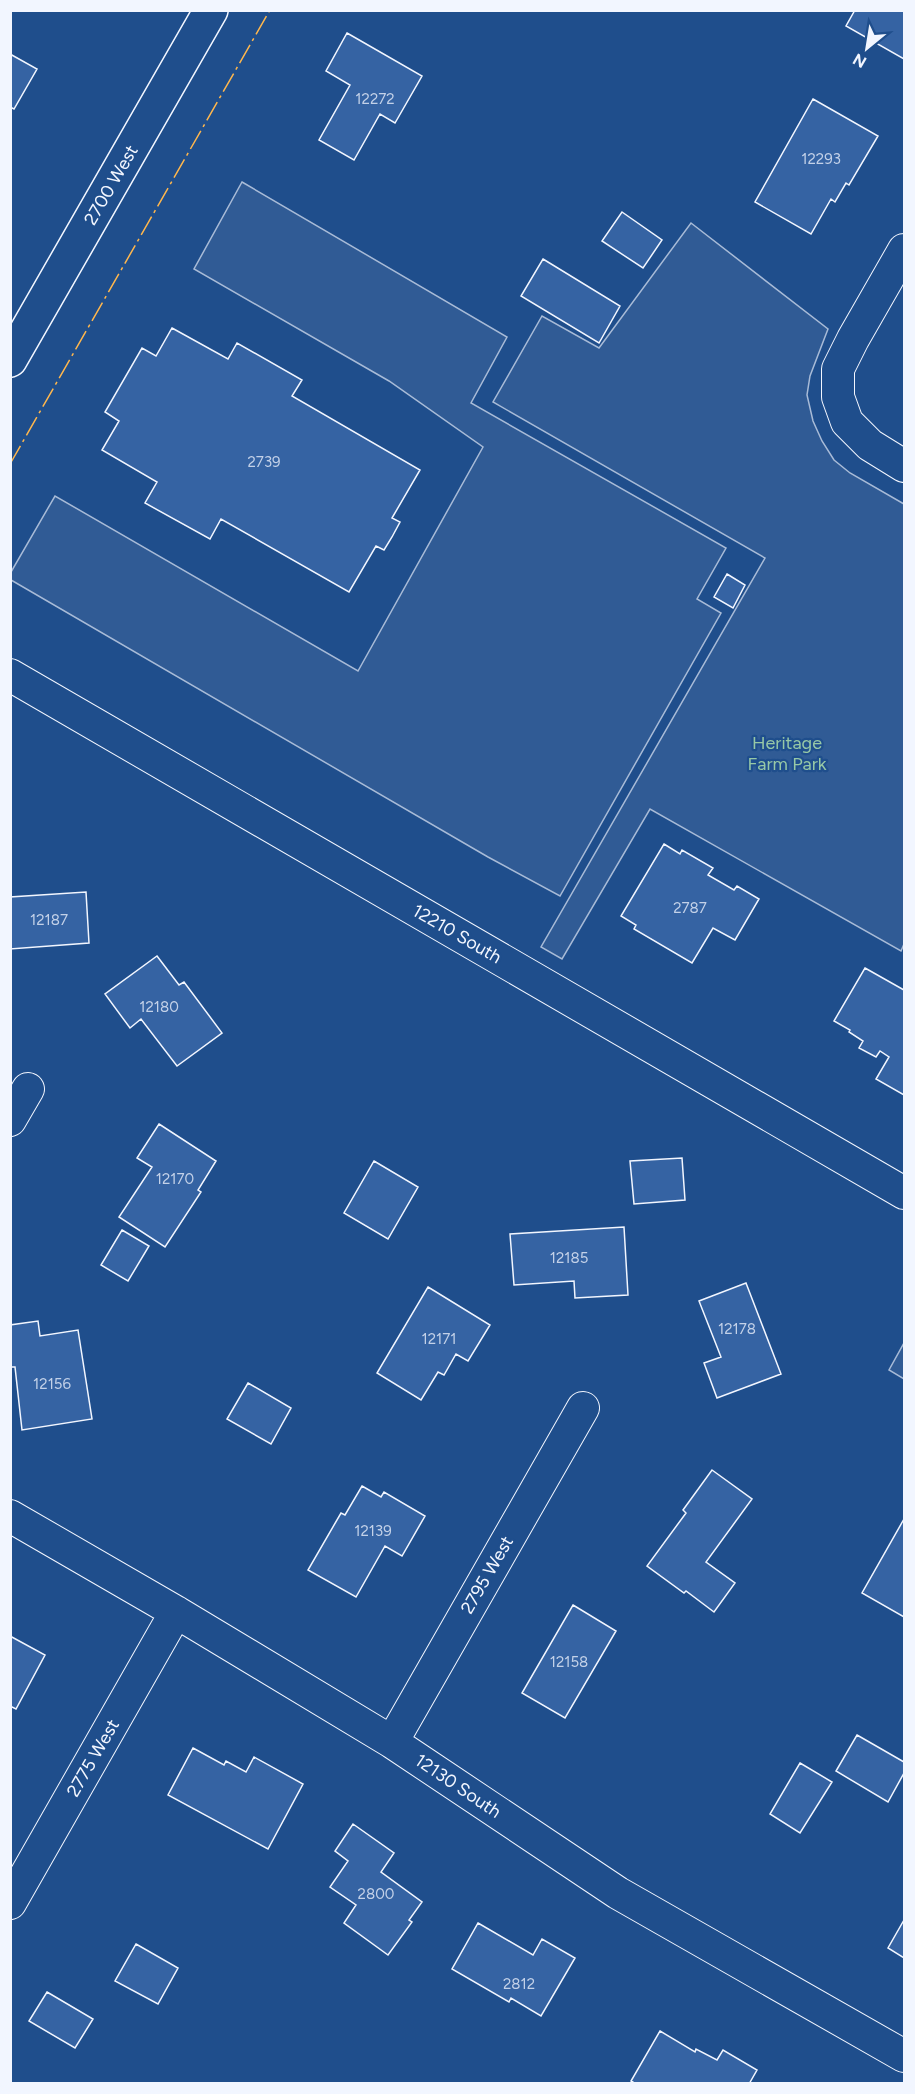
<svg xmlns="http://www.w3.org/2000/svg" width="915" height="2094" font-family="Figtree,sans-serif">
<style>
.built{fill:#305b95;stroke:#a8bbd7;stroke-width:1.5}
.building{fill:#3563a3;stroke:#f2f6ff;stroke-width:1.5}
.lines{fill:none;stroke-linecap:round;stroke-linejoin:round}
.street-casing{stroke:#f2f6ff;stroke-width:34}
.secondary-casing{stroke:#f2f6ff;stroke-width:36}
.street{stroke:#1f4e8c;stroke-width:32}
.secondary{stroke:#1f4e8c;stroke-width:33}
.power{stroke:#ffb74d;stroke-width:1.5;stroke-dasharray:21 4.5 3 4.5;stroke-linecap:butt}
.labels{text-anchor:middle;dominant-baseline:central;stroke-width:4.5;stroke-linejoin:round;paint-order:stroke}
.number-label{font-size:15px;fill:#c3d1e8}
.street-label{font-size:18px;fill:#f2f6ff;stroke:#1f4e8c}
.park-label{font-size:18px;fill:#97c8a6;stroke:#1f4e8c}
</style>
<rect width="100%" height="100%" fill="#1f4e8c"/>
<path class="built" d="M242,182L507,337L471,403L726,548L697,599L721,613L560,896L488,857L11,580V572L55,496L358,671L483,447L389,381L194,269Z
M691,223L828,329L810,376L807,395L813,421L822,441L834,460L850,473L904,504V944L901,951L650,809L562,959L541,947L765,558L493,402L542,316L599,348Z
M904,1343V1379L889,1370Z"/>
<path class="building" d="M855,10H904V59L846,26Z
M347,33L422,76L395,123L380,114L354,160L319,140L350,85L326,71Z
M10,54L37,69L14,109L10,107Z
M813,99L878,136L849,185L846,183L835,202L831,199L811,234L755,202Z
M622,212L662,240L643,268L602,241Z
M543,259L620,306L599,343L521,296Z
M172,328L228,359L237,343L302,380L292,396L420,470L392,518L400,522L392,537L384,550L376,546L349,592L221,519L210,539L145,503L157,482L102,450L119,421L105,412L142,348L156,356Z
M727,574L745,585L733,608L714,597Z
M664,844L680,854L682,850L713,868L708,875L734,890L737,886L759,899L735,940L713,928L692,963L634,929L636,925L621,916Z
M86,892L89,943L10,949V897Z
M157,956L179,985L184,982L222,1033L177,1066L141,1019L130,1028L105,994Z
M865,968L904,990V1095L876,1079L889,1057L880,1051L876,1057L859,1048L863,1041L849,1032L850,1030L834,1021Z
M159,1124L216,1161L198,1190L201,1192L165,1247L119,1217L152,1167L137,1158Z
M682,1158L685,1200L634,1204L630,1161Z
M374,1161L418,1187L388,1239L344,1213Z
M624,1227L628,1295L575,1298L574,1281L514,1285L510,1234Z
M122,1230L149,1246L128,1281L101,1265Z
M746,1283L781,1374L717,1398L704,1363L721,1357L699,1301Z
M428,1287L490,1325L468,1361L456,1354L444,1375L438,1372L421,1400L377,1373Z
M38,1321L40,1336L78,1330L92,1419L22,1430L15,1367H10V1325Z
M248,1383L291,1408L271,1444L227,1419Z
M712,1470L752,1499L706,1562L735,1583L714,1612L686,1591L684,1593L647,1566L686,1513L683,1510Z
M362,1486L381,1497L384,1492L425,1516L402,1556L385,1546L356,1597L308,1570L341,1513L345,1515Z
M904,1519V1617L862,1593Z
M573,1605L616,1631L565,1718L522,1693Z
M10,1636L45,1655L16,1709L10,1706Z
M857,1735L904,1762V1773L888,1802L836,1771Z
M193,1748L224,1765L226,1761L246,1772L254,1757L303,1784L268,1849L168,1795Z
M800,1763L832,1782L800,1833L770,1814Z
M353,1824L394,1853L381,1872L422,1902L409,1920L412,1922L388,1955L344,1923L356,1905L330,1887L348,1861L335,1851Z
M904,1920V1958L888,1948Z
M478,1923L533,1955L542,1939L575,1958L541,2016L511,1998L509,2002L452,1969Z
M136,1944L178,1968L158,2004L115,1981Z
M47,1992L93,2019L75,2048L29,2021Z
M660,2031L695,2052L696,2049L717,2060L723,2050L757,2070L749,2084H636L631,2081Z"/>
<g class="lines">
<g class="street-casing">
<path id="street" d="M904,250L853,339L838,369V397L847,422L870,445L904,466
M10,675L904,1193
M10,1120L28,1089
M10,1516L176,1612L392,1742L618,1893L904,2056
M392,1742L583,1408
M10,1903L176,1612"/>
</g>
<g class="secondary-casing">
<path id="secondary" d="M10,360L211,10"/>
</g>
<use href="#street" class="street"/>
<use href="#secondary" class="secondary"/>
<path class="power" d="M10,464L270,10"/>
</g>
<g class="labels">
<g class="number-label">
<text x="375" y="99">12272</text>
<text x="821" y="159">12293</text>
<text x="264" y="462">2739</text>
<text x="690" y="908">2787</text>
<text x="49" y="920">12187</text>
<text x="159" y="1007">12180</text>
<text x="175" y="1179">12170</text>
<text x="569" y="1258">12185</text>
<text x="737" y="1329">12178</text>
<text x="439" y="1339">12171</text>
<text x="52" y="1384">12156</text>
<text x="373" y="1531">12139</text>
<text x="569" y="1662">12158</text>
<text x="376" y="1894">2800</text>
<text x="519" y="1984">2812</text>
</g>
<g class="street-label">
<text transform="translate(111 185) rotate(-60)">2700 West</text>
<text transform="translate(457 934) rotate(30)">12210 South</text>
<text transform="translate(487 1575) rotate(-60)">2795 West</text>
<text transform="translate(93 1758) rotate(-60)">2775 West</text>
<text transform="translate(458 1786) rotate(34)">12130 South</text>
</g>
<g class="park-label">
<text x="787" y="743">Heritage<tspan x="787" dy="21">Farm Park</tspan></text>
</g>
</g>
<rect width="915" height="2094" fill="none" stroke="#f2f6ff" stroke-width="24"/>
<g transform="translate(867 48) rotate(210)" stroke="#1f4e8c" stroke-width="4.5" paint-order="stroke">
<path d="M0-4.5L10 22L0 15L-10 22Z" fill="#f2f6ff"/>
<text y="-9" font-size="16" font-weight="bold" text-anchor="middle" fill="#f2f6ff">N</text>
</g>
</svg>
